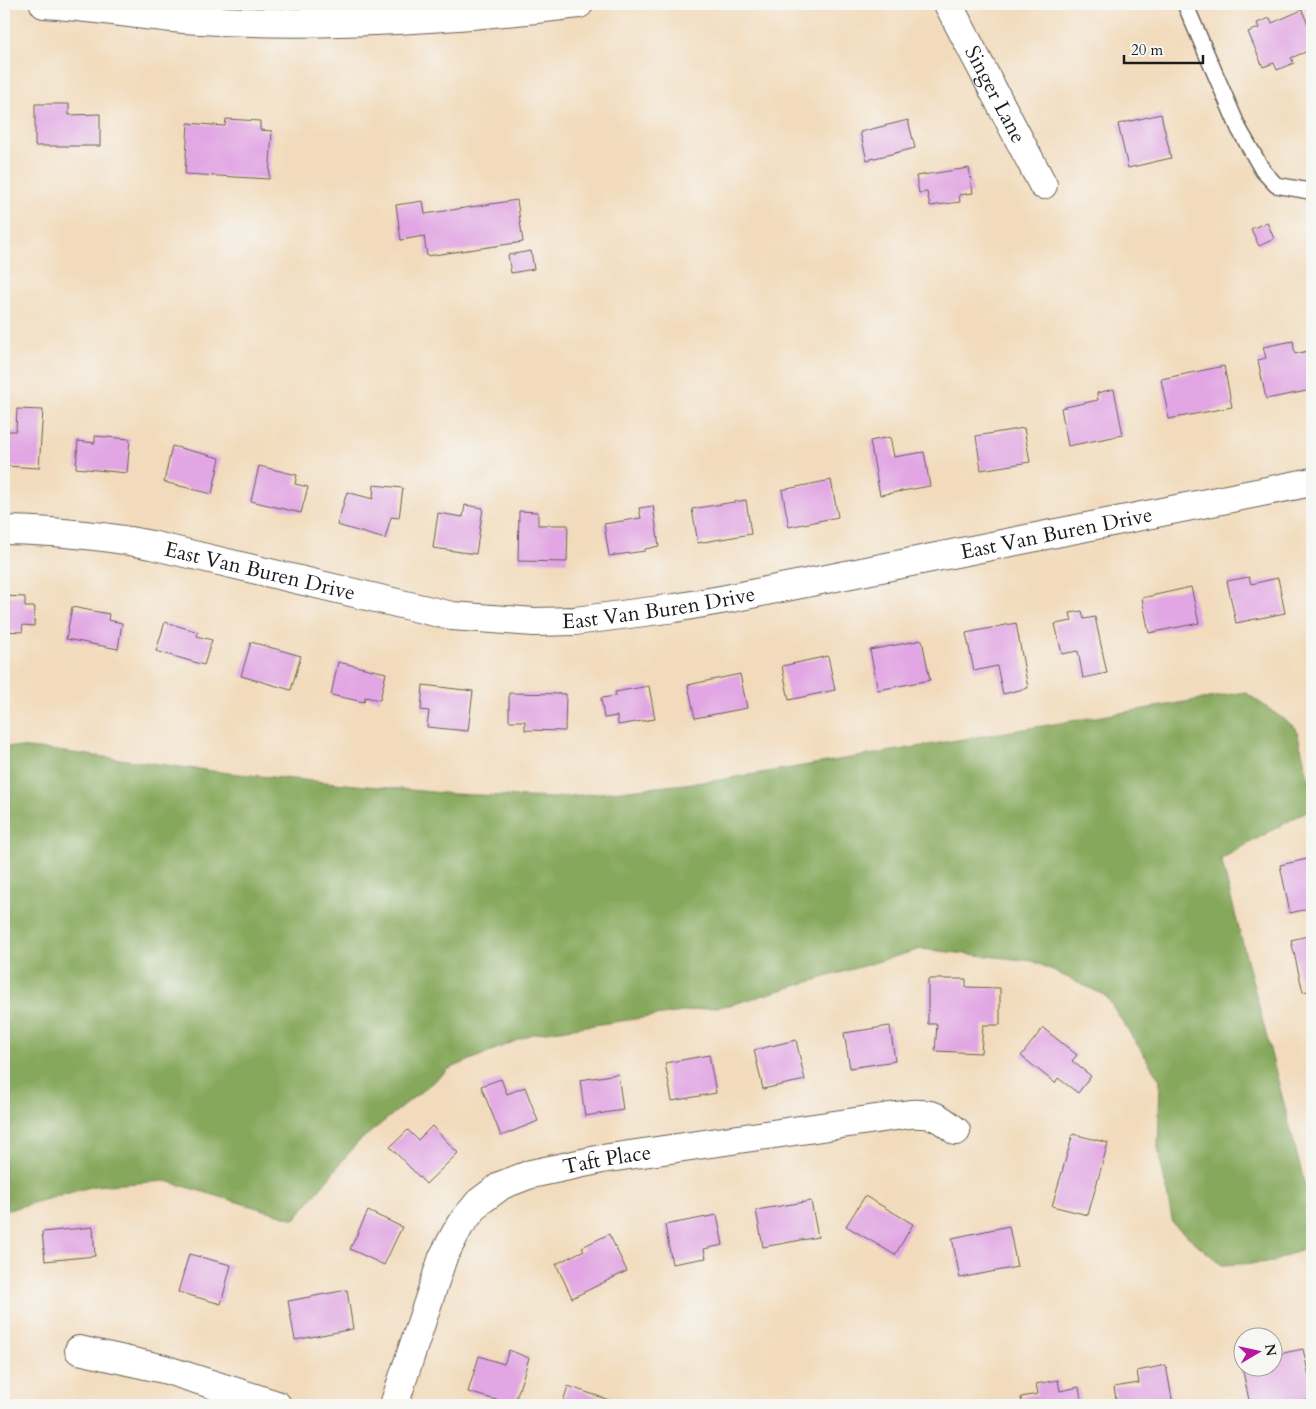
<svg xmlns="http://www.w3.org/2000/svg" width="1316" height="1409" font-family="Cardo,serif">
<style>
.forest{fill:#86a85c;stroke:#51623c}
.building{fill:#e1a6e3}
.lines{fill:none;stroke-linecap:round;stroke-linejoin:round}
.lane-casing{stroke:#675f54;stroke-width:18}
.street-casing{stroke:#675f54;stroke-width:30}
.lane{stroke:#fff;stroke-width:15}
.street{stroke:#fff;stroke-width:28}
.labels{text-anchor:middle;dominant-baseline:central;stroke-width:5;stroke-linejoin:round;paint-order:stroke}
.street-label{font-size:21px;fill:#1c1c1c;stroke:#f6f6f2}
</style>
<rect width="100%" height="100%" fill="#f6f6f2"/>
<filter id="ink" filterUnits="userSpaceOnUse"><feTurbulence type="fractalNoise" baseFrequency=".02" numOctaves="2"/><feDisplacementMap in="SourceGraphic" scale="10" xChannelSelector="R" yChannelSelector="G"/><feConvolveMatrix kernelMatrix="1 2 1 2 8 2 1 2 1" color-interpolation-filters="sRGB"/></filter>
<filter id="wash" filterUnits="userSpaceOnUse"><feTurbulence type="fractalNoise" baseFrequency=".0096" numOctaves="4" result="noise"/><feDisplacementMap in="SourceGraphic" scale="20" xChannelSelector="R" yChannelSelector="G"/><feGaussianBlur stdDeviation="1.12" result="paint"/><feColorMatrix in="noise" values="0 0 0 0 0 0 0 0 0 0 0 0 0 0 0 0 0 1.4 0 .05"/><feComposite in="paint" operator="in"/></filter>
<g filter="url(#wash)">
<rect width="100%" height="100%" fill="#f2dbbc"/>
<path class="forest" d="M1245,692L1296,728L1312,791V808L1221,859L1310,1205V1245L1273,1262L1222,1265L1173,1224L1158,1148L1160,1080L1106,996L1033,961L921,949L730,1005L532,1034L449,1069L357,1143L295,1219L166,1181L94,1186L4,1211V746L50,750L228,773L453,794L553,798L713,781Z"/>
<g id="blocks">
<path class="building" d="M1302,10L1312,34V49L1291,58L1294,63L1277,70L1274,63L1263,67L1248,32L1259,28L1257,23L1270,18L1272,23Z
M35,104H69V115L100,114V146H35Z
M1161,114L1171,158L1128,168L1118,124Z
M226,119L260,121V130L272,131L269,179L185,174L188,123L225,126Z
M908,120L915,148L867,160L860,132Z
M969,168L973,193L959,195L960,202L930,206L927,192L919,193L916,176Z
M517,200L523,242L427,256L424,236L401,240L396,205L423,201L425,214Z
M1267,222L1274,239L1259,246L1251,229Z
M531,251L534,269L511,273L508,255Z
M1293,341L1295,354L1312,350V390L1266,399L1258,360L1266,358L1263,347Z
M1224,366L1232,407L1169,419L1161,379Z
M1114,389L1123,435L1068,446L1061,408L1098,400L1097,393Z
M17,409L43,410L39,468L4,466V431H16Z
M1024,428L1030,462L981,470L976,436Z
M95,436L130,439L127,473L76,468L78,441L95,443Z
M890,437L894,457L924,452L930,486L880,495L870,441Z
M172,446L220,458L212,494L164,482Z
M259,466L297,475L295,484L308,487L301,513L251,501Z
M831,480L838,517L789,527L782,490Z
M374,485L403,488L399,518L391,517L385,539L337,525L347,492L373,499Z
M746,500L751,534L698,543L692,509Z
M465,505L483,508L476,554L433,548L438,513L463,517Z
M653,506L659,546L645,549V551L609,556L604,524L641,518L639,508Z
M519,511L538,512V525H568L567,562L518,561Z
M1249,577L1251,584L1278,578L1285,613L1236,623L1227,581Z
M1191,587L1199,623L1149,633L1142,598Z
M4,596L25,597V607H35L34,626L23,625L22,632L4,631Z
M72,607L109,614L108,620L122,623L118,649L66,639Z
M1082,611L1084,619L1095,617L1107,673L1083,678L1078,651L1062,654L1055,624L1072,621L1070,613Z
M165,622L198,632L197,636L212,640L204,665L156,651Z
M1016,623L1028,688L1003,694L997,666L974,671L966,633Z
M922,640L930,680L878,690L870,650Z
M251,642L301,656L291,690L241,676Z
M828,656L835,690L789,700L782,666Z
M338,662L386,673L380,700L365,697L364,702L331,695Z
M740,674L747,708L695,718L688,685Z
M423,685L473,691L468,731L427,727L429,711L421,710Z
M649,686L655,719L618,725L617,716L604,718L601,698L616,696L615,692Z
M509,693L566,694L565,731L525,730V721H509Z
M1312,858V908L1290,913L1280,865Z
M1312,935V990L1303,992L1291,940Z
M928,979H966V987L1000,988V1025H983L981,1053L935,1051L937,1024H928Z
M890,1026L895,1061L850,1068L844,1033Z
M1043,1028L1077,1055L1072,1061L1091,1076L1078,1093L1058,1078L1055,1083L1021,1056Z
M796,1040L805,1080L763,1089L754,1050Z
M709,1055L716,1093L672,1101L665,1063Z
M618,1074L623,1110L585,1116L580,1080Z
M501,1079L507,1094L525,1087L538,1121L501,1136L481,1086Z
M432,1126L458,1153L426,1184L390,1147L408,1130L418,1140Z
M1073,1134L1108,1143L1088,1215L1052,1206Z
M865,1196L913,1224L895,1255L846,1226Z
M811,1201L818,1237L763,1247L756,1210Z
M368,1211L402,1227L384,1265L350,1249Z
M717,1215L723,1245L704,1249L706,1258L672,1264L665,1225Z
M1009,1226L1017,1267L960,1278L952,1238Z
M93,1227L95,1256L45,1261L42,1232Z
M609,1234L627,1271L572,1298L556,1264L584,1250L582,1247Z
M189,1254L231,1265L221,1304L178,1292Z
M347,1290L353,1329L295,1340L288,1301Z
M1303,1349L1312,1391V1399L1281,1405H1250L1241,1362L1244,1361V1366H1274V1355Z
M509,1350L529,1358L514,1405L468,1392L479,1356L504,1364Z
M1166,1365L1173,1405H1117L1114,1387L1139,1383L1137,1371Z
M1058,1380L1060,1391L1079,1387L1082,1405H1022L1021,1397L1038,1394L1036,1384Z
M568,1386L612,1401L610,1405H562Z"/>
</g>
</g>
<g filter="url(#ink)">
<use href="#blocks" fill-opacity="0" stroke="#675f54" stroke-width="1"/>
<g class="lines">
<g class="lane-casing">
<path id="lane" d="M1185,4L1239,129L1263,171L1276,185L1309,191L1312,193"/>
</g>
<g class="street-casing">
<g id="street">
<path d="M44,4C91,7 137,15 184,19C316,28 448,20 579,4"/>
<path id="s1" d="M948,4L1043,185"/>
<path id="s2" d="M4,530C53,531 102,535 151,545L452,616L534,622L575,621L675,608L726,599L1312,482"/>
<path d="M79,1350L164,1369L277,1405"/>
<path id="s3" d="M394,1405L443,1257L460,1225L479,1202L502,1185L531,1174L602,1159L910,1114C933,1113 938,1116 956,1131"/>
</g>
</g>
<use href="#lane" class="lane"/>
<use href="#street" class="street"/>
</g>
</g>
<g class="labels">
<g class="street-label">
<text stroke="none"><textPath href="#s1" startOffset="102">Singer Lane</textPath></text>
<text stroke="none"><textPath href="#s2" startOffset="1070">East Van Buren Drive</textPath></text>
<text stroke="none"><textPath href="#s2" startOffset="260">East Van Buren Drive</textPath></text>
<text stroke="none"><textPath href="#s2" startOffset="665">East Van Buren Drive</textPath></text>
<text stroke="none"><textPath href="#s3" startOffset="359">Taft Place</textPath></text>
</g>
</g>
<rect width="1316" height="1409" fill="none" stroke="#f6f6f2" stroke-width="20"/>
<g transform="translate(1258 1352) rotate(81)"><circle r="24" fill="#f6f6f2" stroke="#9f9f9c"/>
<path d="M0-4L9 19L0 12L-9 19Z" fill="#b5179e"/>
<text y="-8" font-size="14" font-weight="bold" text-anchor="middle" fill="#1c1c1c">N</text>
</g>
<path d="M1124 55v8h79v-8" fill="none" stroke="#1c1c1c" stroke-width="2.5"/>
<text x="1131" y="55" font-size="15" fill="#1c1c1c" stroke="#f6f6f2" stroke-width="4" paint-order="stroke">20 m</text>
</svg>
